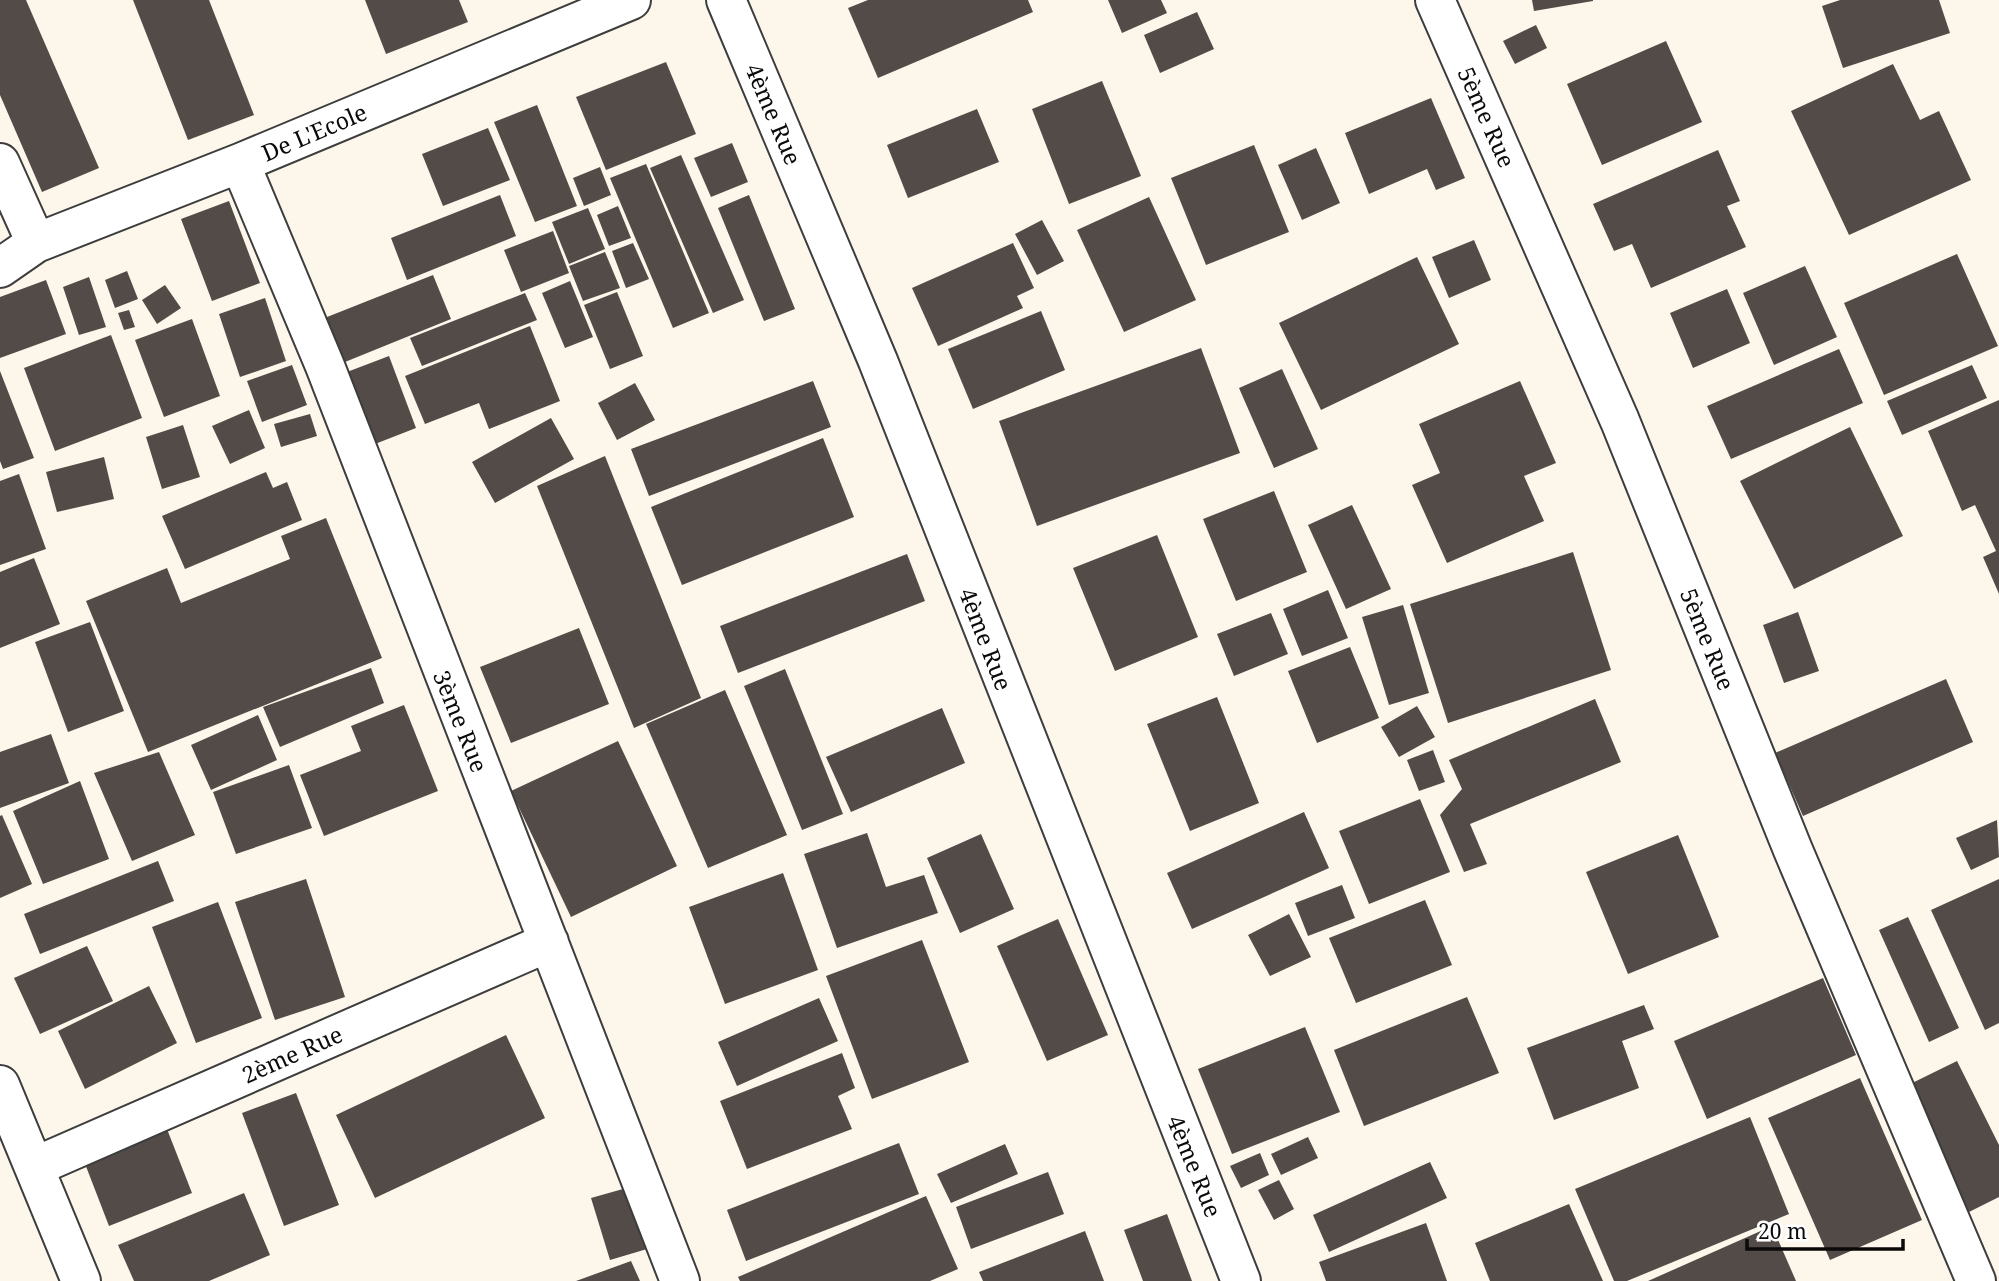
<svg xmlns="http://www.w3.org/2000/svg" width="1999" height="1281" font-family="'Noto Serif',serif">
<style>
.building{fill:#524b48}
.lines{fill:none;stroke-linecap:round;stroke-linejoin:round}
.street-casing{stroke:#3d3d3d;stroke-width:42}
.street{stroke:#fff;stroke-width:38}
.labels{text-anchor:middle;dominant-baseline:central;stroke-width:7;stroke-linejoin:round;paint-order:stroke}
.street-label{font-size:23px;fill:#0a0a0a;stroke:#fff}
</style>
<rect width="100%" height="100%" fill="#fcf7ea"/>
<path class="building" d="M0,0H26L99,168L42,192L0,95Z
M133,0H209L254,115L188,140Z
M365,0H459L468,22L386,54Z
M868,0H1028L1033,12L878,78L848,8Z
M1108,0H1161L1167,13L1122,33Z
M1532,0H1593V1L1534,11Z
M1840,0H1939L1950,33L1843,68L1822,6Z
M1197,12L1214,49L1160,73L1144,35Z
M1536,25L1547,48L1515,64L1503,41Z
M1666,41L1702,122L1602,165L1567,84Z
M666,62L696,134L606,170L576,97Z
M1893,64L1920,120L1939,111L1971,180L1849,235L1791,111Z
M1102,81L1141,176L1069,204L1032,109Z
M1431,98L1465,178L1436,190L1427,169L1369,194L1345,133Z
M537,105L577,206L535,222L494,122Z
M977,109L999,162L908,198L887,145Z
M488,128L510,180L443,206L422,154Z
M732,143L748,182L711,197L694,158Z
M1254,145L1289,232L1206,265L1171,178Z
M1316,148L1340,203L1302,220L1278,165Z
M1718,150L1740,201L1727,206L1746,247L1651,288L1632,244L1614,251L1593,204Z
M681,155L744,300L713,313L650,168Z
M646,164L709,313L673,328L610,178Z
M600,167L611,195L584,206L573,178Z
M500,195L516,236L407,280L391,238Z
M749,195L795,309L764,321L718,208Z
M1149,197L1196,300L1124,332L1077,230Z
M229,201L260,283L212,301L181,219Z
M618,206L631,238L609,246L597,215Z
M588,208L605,249L569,264L552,222Z
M1042,220L1064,261L1037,275L1015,234Z
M553,231L569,273L521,292L504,250Z
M1474,240L1491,280L1449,298L1432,257Z
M633,243L649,279L626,288L612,251Z
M1013,243L1034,288L1017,296L1023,308L938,346L912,288Z
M605,252L620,288L583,301L569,266Z
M1957,254L1998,346L1884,395L1844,303Z
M1417,257L1459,344L1321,410L1279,323Z
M1805,266L1837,337L1774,365L1743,293Z
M127,271L138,299L115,308L105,280Z
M433,275L451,319L340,364L322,319Z
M89,277L106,327L79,335L63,287Z
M46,280L66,334L0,358V297Z
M570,281L593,337L565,348L542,293Z
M165,285L181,308L157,324L142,300Z
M1727,289L1750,343L1693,368L1670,313Z
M617,292L643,356L610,369L584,305Z
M525,293L537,320L422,366L410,338Z
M265,298L286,361L240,377L219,314Z
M129,310L135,327L124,330L118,313Z
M1041,311L1065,370L973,409L948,349Z
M192,319L220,396L164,417L135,340Z
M530,326L560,401L489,429L479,403L425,424L405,376Z
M111,335L142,418L55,451L24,368Z
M1201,348L1240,453L1037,526L999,421Z
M1839,349L1863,403L1731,459L1707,406Z
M389,356L416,428L375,444L347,372Z
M292,365L307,405L262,422L247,381Z
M1972,365L1987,398L1902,435L1887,401Z
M1282,369L1318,449L1274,468L1239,388Z
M0,371L34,458L3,469L0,461Z
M813,381L831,427L649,496L631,449Z
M1520,381L1556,463L1524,476L1544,521L1447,563L1412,485L1440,473L1419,424Z
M635,383L655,420L617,440L598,403Z
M1999,400V594L1983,557L1996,551L1975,505L1962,511L1928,431Z
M249,410L265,448L230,464L212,426Z
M310,414L317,436L281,447L274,424Z
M551,418L574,459L495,503L472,462Z
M183,425L200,477L162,489L146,437Z
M1850,427L1903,536L1794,589L1740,481Z
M823,438L854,517L682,585L651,507Z
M605,456L701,698L634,728L537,486Z
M104,457L114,499L57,512L46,472Z
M266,472L273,488L287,482L302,520L185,569L162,516Z
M19,474L46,549L0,565V481Z
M1274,491L1307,572L1236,601L1203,519Z
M1352,505L1391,589L1346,609L1308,525Z
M326,518L382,658L148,752L86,601L167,568L181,603L290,559L281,536Z
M1157,535L1198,637L1115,671L1073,568Z
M1573,552L1611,670L1448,723L1410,604Z
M907,554L925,601L738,673L720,626Z
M34,558L60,624L0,648V572Z
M1328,590L1348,638L1302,656L1283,609Z
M1403,605L1429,693L1389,705L1362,617Z
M1798,612L1819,671L1784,683L1763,625Z
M1271,613L1288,654L1234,676L1217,634Z
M90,622L124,711L68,732L35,642Z
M579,628L609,704L511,743L480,667Z
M1350,647L1379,718L1317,743L1288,671Z
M371,668L384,703L280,747L263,707Z
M785,669L843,814L802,830L744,686Z
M1946,679L1973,742L1803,816L1775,753Z
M725,690L787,835L708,868L646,724Z
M1217,697L1259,803L1190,831L1147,724Z
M1595,699L1621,762L1470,824L1487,864L1464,872L1440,815L1462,789L1449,760Z
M404,705L438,791L324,836L300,775L361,751L351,726Z
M1417,706L1435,737L1399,757L1381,727Z
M942,708L965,763L851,812L826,757Z
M258,715L277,760L211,790L191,745Z
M51,734L69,783L0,808V752Z
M618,741L677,866L571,917L511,791Z
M1433,750L1445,782L1419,791L1407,760Z
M159,752L195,835L132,861L94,773Z
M289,765L312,828L236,854L213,792Z
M80,781L109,859L43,884L13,811Z
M1420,799L1450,872L1369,904L1339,831Z
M1304,812L1329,868L1192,929L1167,873Z
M2,815L32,884L0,898V816Z
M1997,820L1999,857L1971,870L1956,838Z
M867,833L886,887L924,875L938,913L837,948L804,854Z
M981,834L1014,909L960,933L927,858Z
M1678,835L1719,937L1628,974L1586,872Z
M158,861L174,901L40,954L24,914Z
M783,873L818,970L725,1004L689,907Z
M306,879L345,997L275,1020L235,902Z
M1999,879V1023L1985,1030L1931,910Z
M1342,885L1355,918L1308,936L1295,903Z
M1425,900L1452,965L1356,1003L1329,938Z
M218,902L262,1018L196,1043L152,927Z
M1289,914L1311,957L1270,976L1248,935Z
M1908,917L1959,1028L1929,1042L1879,930Z
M1058,919L1108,1035L1047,1061L997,946Z
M922,940L969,1062L872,1099L826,976Z
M87,946L113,1001L40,1034L14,978Z
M1823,978L1856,1055L1707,1119L1674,1041Z
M149,986L177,1043L85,1089L58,1031Z
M1467,997L1499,1073L1364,1126L1334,1050Z
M819,998L838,1041L737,1086L718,1042Z
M1644,1005L1654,1029L1622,1041L1639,1088L1554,1120L1527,1048Z
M1305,1027L1340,1112L1232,1154L1198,1069Z
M506,1035L545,1118L375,1198L336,1115Z
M842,1053L855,1088L838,1096L852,1129L747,1169L720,1101Z
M1957,1061L1999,1145V1197L1965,1214L1902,1088Z
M1860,1078L1922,1220L1830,1260L1768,1118Z
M296,1093L339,1205L284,1226L242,1113Z
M1750,1117L1789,1214L1627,1281H1614L1575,1189Z
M165,1124L192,1193L109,1226L82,1156Z
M1308,1137L1318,1158L1281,1175L1271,1154Z
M899,1143L919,1194L746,1261L727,1210Z
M1005,1144L1018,1174L951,1203L937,1174Z
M1260,1153L1269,1175L1241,1188L1230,1166Z
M1430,1162L1447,1198L1329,1252L1313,1215Z
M1048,1172L1064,1214L971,1249L956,1207Z
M1279,1180L1294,1209L1274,1220L1258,1190Z
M630,1187L647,1249L610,1260L591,1198Z
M244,1193L270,1255L209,1281H134L118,1245Z
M926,1196L958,1269L930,1281H740L738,1277Z
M1569,1204L1603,1281H1490L1475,1243Z
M1167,1214L1192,1281H1143L1124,1230Z
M1426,1223L1447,1281H1326L1319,1262Z
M1772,1226L1796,1281H1648Z
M1085,1231L1104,1281H983L979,1272Z
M631,1261L640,1281H576Z"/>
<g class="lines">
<g class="street-casing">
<path id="street" d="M726,0L878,361L1241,1281
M1435,0L1620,421L1793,850L1976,1281
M0,163L36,243
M240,163L325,366L680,1281
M0,268L36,243L240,163L631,0
M0,1085L81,1281
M34,1167L549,942"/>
</g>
<use href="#street" class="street"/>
</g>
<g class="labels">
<g class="street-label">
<text transform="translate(774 114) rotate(67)">4ème Rue</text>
<text transform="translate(1487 117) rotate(66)">5ème Rue</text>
<text transform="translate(314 132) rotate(-23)">De L'Ecole</text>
<text transform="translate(986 639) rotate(69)">4ème Rue</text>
<text transform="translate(1708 639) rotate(68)">5ème Rue</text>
<text transform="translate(461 721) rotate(68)">3ème Rue</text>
<text transform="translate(292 1054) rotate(-24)">2ème Rue</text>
<text transform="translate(1195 1166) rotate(68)">4ème Rue</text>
</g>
</g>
<path d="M1747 1239v10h156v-10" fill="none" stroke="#0a0a0a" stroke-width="3.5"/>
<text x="1758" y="1239" font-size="21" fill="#0a0a0a" stroke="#ffffff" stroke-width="5" paint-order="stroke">20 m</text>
</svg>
